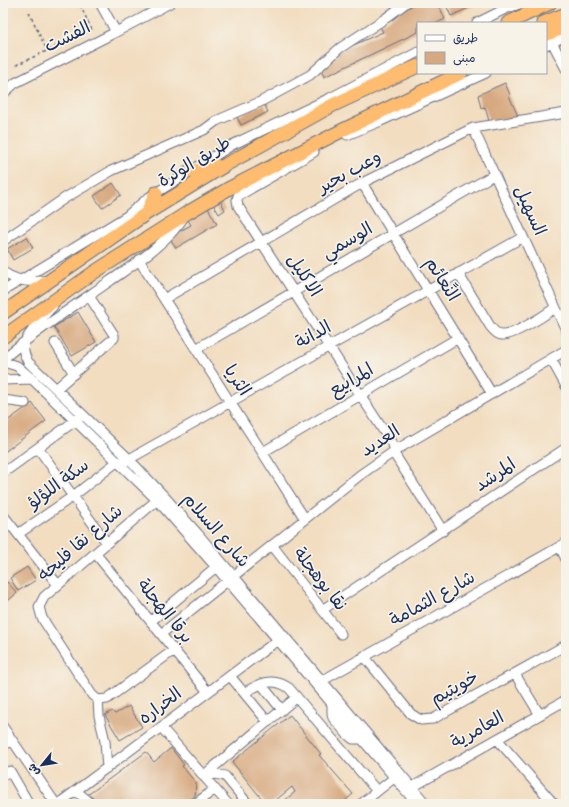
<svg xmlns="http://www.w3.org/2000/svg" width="569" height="807" font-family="'Indie Flower','Playpen Sans Arabic',sans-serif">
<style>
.building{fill:#d7a980}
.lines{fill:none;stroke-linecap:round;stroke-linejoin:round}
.minor-casing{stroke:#666c80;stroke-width:11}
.highway-casing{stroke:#666c80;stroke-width:15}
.path{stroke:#666c80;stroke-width:1.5;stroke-dasharray:3 3;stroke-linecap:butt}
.minor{stroke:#fff;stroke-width:9}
.highway{stroke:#fdbc6f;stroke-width:13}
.labels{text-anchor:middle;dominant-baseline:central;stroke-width:3.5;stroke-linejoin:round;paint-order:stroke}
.street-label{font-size:18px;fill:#1b2f5e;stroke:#f7f3e8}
</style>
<rect width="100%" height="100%" fill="#f7f3e8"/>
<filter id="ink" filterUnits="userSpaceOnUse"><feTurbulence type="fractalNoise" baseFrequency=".025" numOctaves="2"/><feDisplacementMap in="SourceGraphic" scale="8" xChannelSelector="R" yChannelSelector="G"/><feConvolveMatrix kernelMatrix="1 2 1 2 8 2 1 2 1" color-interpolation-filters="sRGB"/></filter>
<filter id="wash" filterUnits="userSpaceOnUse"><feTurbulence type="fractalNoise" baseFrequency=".012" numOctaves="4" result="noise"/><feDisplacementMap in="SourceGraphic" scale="16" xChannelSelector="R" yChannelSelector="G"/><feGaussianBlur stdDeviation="0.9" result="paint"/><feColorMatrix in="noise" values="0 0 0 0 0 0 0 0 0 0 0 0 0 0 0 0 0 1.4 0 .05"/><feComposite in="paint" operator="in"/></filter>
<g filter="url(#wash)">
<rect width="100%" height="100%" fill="#f2ddc0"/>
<g id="blocks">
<path class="building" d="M416,3H438L445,19L437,23H418V32L324,77L320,68L340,51L383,32L379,25Z
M445,3H475V5L451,16Z
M505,83L510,95L509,96L518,116L514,118L489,121L485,107L481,108L478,95Z
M264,104L268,112L241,125L237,117Z
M113,183L121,195L102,208L94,196Z
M220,200L225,210L219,214L213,204Z
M208,208L217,224L176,248L169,237L191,225L188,220Z
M27,237L33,248L13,260L7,249Z
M78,312L96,342L72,356L54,327Z
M32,403L46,421L3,453V424Z
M27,567L36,580L18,591L10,578Z
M7,582L17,593L3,605V585Z
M129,706L142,727L120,740L105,715L112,711L115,714Z
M290,715L321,754L319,755L353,794L341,804H286L284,801L295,792L292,787L271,804H266L232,762Z
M171,748L184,765L182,766L196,783L195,796L183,804H78V802L146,752L154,762Z"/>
</g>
</g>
<g filter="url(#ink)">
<use href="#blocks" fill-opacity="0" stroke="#666c80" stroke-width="1"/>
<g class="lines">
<g class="minor-casing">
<path id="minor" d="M100,3L116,32
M477,23L505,9L522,3
M552,42L566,69
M546,45L566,36
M3,94L15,83L116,32L170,3
M473,128L566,330
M347,135L381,121L486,73
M314,152L238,196L237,200L238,206L396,450
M362,183L492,394
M3,241L65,198L111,171L204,130L216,121L260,102L310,75L340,48L386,18L406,3
M139,260L305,519
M3,272C17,282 33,283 49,280
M458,273L490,326C493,330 497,335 502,335C513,336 545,315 555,308
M3,291L127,216L148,198L232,145L330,98L418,52
M164,299L362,183L473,128L566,113
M53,306C46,313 27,335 24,344C22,350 25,356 28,362L128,458L163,495L198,534L426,804
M55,343L74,374
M196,349L495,174
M3,359C37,330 74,306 110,281C137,262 166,244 184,217
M551,359L566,386
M3,362L17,366L32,379L157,500L216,567L417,804
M3,380L32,379
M56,389L114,338V335L89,296
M3,400L25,403
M38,448L107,543
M263,452L458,338
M393,452L443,531
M124,462L523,237
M3,473L79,418
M157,500L44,597L39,607L42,618L92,695L98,700L107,699L174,650
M3,515L58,585
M18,534L72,497L118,461
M272,545L341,634
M560,547L566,559
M95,553L208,692
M322,610L566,448
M151,621L216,567
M161,634L360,475L396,450L566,350
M364,656L411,714L421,720L433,719L566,645
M515,674L540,715
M230,676L268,722
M318,683L566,543
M261,684L282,710
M244,693C259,684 272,676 289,688L377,791
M98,700L99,716L105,741L107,768
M332,705V713L333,718L347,734L353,739H362
M3,727L56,804
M161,727L228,804
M497,739L554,804
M3,746L12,740
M3,775L10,771L29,804
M203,776L297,697
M204,777L216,774L225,776L248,804
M407,790L566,700
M76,791L92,804
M58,804L282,637
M195,804L215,789
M361,804L394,778"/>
</g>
<g class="highway-casing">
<path id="highway" d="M508,23L550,3
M543,23L566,14
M546,34L566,27
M188,172L217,166
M147,213L156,193
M3,313L147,213L227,164L333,105L418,66
M3,337L93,273L187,213L228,189L345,129L461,73"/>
</g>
<path class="path" d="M29,12L47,51
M16,65L92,30L79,3"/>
<use href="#minor" class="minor"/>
<use href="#highway" class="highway"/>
</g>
</g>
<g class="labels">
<g class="street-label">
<text transform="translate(68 38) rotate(-26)">الفشت</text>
<text transform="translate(195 163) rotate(-31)">طريق الوكرة</text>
<text transform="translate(350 173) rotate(-29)">وعب بحير</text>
<text transform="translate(529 211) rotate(66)">السهيل</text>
<text transform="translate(348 242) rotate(-30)">الوسمي</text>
<text transform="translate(303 276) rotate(57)">الاكليل</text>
<text transform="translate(441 280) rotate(58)">النًعائم</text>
<text transform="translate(314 336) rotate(-29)">الدانة</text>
<text transform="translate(236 381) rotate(57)">الثريا</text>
<text transform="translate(352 381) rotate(-30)">المرابيع</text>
<text transform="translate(381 442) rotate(-33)">العديد</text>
<text transform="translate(496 476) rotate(-34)">المرشد</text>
<text transform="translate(59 485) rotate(-36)">سكة اللؤلؤ</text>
<text transform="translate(215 531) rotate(49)">شارع السلام</text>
<text transform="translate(81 544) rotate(-41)">شارع نقا فليحه</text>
<text transform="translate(319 580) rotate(52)">نقا بوهجلة</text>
<text transform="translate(433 600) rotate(-29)">شارع الثمامة</text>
<text transform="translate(164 612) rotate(51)">برقا الهجلة</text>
<text transform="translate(455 689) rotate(-29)">خويتيم</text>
<text transform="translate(161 707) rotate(-37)">الخراره</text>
<text transform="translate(478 731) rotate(-29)">العامرية</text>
</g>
</g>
<rect width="569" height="807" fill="none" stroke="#f7f3e8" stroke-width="16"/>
<rect x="417" y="22" width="130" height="52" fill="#f7f3e8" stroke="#9fa5b1"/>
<rect x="425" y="35" width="20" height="6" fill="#ffffff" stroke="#9fa5b1"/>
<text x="453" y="42" font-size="12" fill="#1b2f5e">طريق</text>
<rect x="425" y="52" width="20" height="12" fill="#d7a980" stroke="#9fa5b1"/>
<text x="453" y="62" font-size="12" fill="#1b2f5e">مبنى</text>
<g transform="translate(42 765) rotate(240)" stroke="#f7f3e8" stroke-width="3" paint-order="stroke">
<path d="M0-3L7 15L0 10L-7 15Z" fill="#1b2f5e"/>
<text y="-6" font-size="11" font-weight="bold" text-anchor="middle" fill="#1b2f5e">ش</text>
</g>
</svg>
